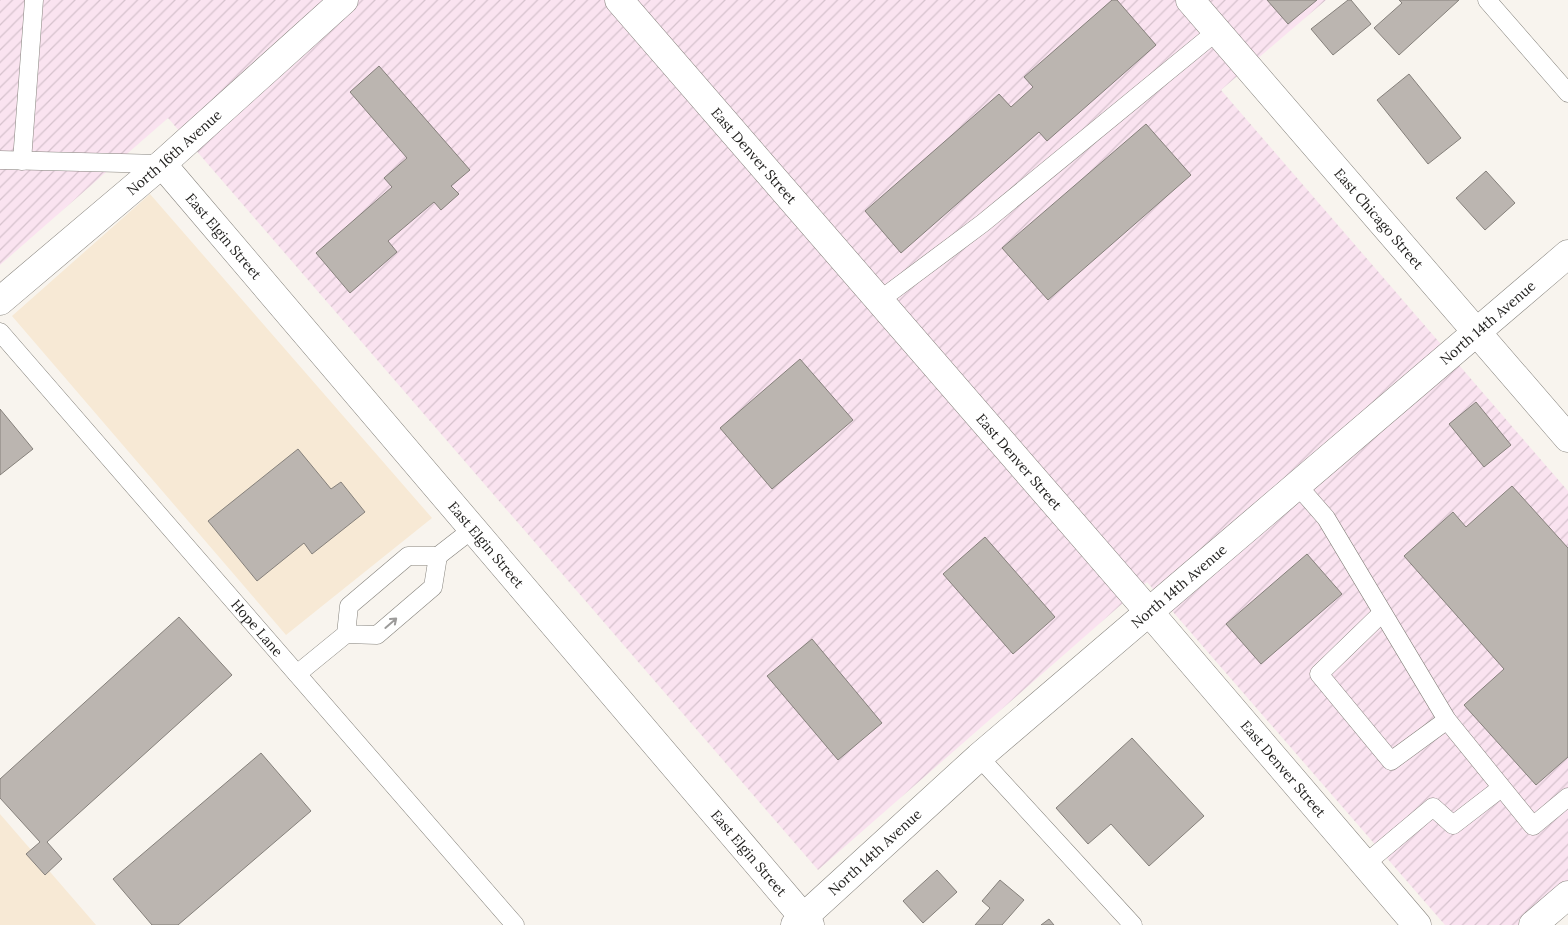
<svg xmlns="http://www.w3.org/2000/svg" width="1568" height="925" font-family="Lora,serif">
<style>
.commercial{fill:#f7e9d5}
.industrial{fill:url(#industrial-furrows)}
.building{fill:#bbb5b0;stroke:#85807b}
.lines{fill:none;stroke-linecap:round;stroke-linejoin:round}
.lane-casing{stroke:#85827c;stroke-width:19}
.street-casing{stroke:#85827c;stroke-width:29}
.secondary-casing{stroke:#85827c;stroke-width:29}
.lane{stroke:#fff;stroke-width:18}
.street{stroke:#fff;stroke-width:28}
.secondary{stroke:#fff;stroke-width:28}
.oneway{stroke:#9c9b9a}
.labels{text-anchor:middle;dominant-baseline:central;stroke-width:5;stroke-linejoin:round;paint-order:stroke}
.street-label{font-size:14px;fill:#22211f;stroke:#fff}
</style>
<defs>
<pattern id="industrial-furrows" width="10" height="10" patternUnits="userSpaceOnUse" patternTransform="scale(1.25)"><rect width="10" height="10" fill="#fae3f0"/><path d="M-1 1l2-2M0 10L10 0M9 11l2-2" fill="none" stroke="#d6c2cd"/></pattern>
</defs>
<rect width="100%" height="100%" fill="#f8f4ee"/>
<path class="commercial" d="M150,194L432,518L286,635L12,316Z
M0,814L96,925H0Z"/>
<path class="industrial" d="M0,0H1326L1221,90L1568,491V882L1518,925H1445L1147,582L818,870L168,118L0,265Z"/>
<path class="building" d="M1112,0H1117L1156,45L1047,141L1039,132L901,253L865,211L999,94L1011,107L1033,87L1024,77Z
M1267,0H1317L1288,24Z
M1348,0H1351L1371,24L1333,55L1311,29Z
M1399,0H1459L1399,55L1374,28L1402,3Z
M379,66L470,170L451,186L459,194L441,210L434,202L388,241L397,252L350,293L316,253L392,187L384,178L407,158L350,92Z
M1409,74L1461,138L1428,164L1377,100Z
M1146,124L1191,175L1048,300L1002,248Z
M1486,171L1515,203L1485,230L1456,198Z
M800,359L853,420L772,489L720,428Z
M1476,402L1511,445L1484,467L1449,424Z
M0,409L33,449L0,475Z
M298,449L331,489L341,482L365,512L312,554L304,543L257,581L208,521Z
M1512,486L1568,548V757L1536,785L1464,705L1504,669L1404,556L1453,512L1466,527Z
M985,537L1055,617L1013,654L943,574Z
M1307,554L1342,594L1261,664L1226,624Z
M179,617L232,675L47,842L62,859L45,875L26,854L40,842L0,798V779Z
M812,639L882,723L838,760L767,676Z
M1132,738L1204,816L1149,866L1111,824L1088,844L1056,808Z
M261,753L311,811L178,925H152L113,879Z
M937,870L957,892L923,923L903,901Z
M1000,880L1024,900L1002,925H975L990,908L982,901Z
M1049,919L1054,925H1041Z"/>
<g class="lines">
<g class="lane-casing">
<g id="lane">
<path d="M1487,0L1568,93"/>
<path d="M0,160L162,164"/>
<path d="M22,161L34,0"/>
<path d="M880,300L983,223L1217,31"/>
<path id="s1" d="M0,332L515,925"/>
<path d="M1298,486L1326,518L1447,720L1533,826L1568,797"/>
<path d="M438,556L474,528"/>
<path d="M1382,613L1319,674L1391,761L1447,720"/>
<path d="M297,674L346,634L377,635L433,587L438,556H408L349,606L346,634"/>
<path d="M979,757L1133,925"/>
<path d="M1365,864L1433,807L1453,825L1501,788"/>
</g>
</g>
<g class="street-casing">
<g id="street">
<path id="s2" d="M619,0L1150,613L1417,925"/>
<path id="s3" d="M162,164L810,925"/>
<path id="s4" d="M0,301L162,164L344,0"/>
<path id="s5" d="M795,925L979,757L1568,254"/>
<path d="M1533,925L1568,895"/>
</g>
</g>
<g class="secondary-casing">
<g id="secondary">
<path id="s6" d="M1190,0L1568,438"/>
</g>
</g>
<use href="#lane" class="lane"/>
<use href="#street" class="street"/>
<use href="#secondary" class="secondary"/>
</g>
<defs><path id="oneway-shaft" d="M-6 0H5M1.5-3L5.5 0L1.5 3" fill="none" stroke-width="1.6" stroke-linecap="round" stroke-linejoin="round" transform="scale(1.25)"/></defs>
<use class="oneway" href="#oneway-shaft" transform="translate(391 623) rotate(-41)"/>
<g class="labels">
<g class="street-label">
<text stroke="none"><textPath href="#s4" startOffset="229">North 16th Avenue</textPath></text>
<text stroke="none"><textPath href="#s2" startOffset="206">East Denver Street</textPath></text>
<text stroke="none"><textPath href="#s6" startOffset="289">East Chicago Street</textPath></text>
<text stroke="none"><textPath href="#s3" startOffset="95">East Elgin Street</textPath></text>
<text stroke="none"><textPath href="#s5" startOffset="918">North 14th Avenue</textPath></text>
<text stroke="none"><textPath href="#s2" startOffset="611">East Denver Street</textPath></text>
<text stroke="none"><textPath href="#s3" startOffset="500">East Elgin Street</textPath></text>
<text stroke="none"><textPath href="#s5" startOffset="512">North 14th Avenue</textPath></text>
<text stroke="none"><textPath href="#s1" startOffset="392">Hope Lane</textPath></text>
<text stroke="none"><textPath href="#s2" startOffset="1016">East Denver Street</textPath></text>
<text stroke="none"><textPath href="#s3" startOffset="905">East Elgin Street</textPath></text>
<text stroke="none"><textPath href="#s5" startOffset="108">North 14th Avenue</textPath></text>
</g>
</g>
</svg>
